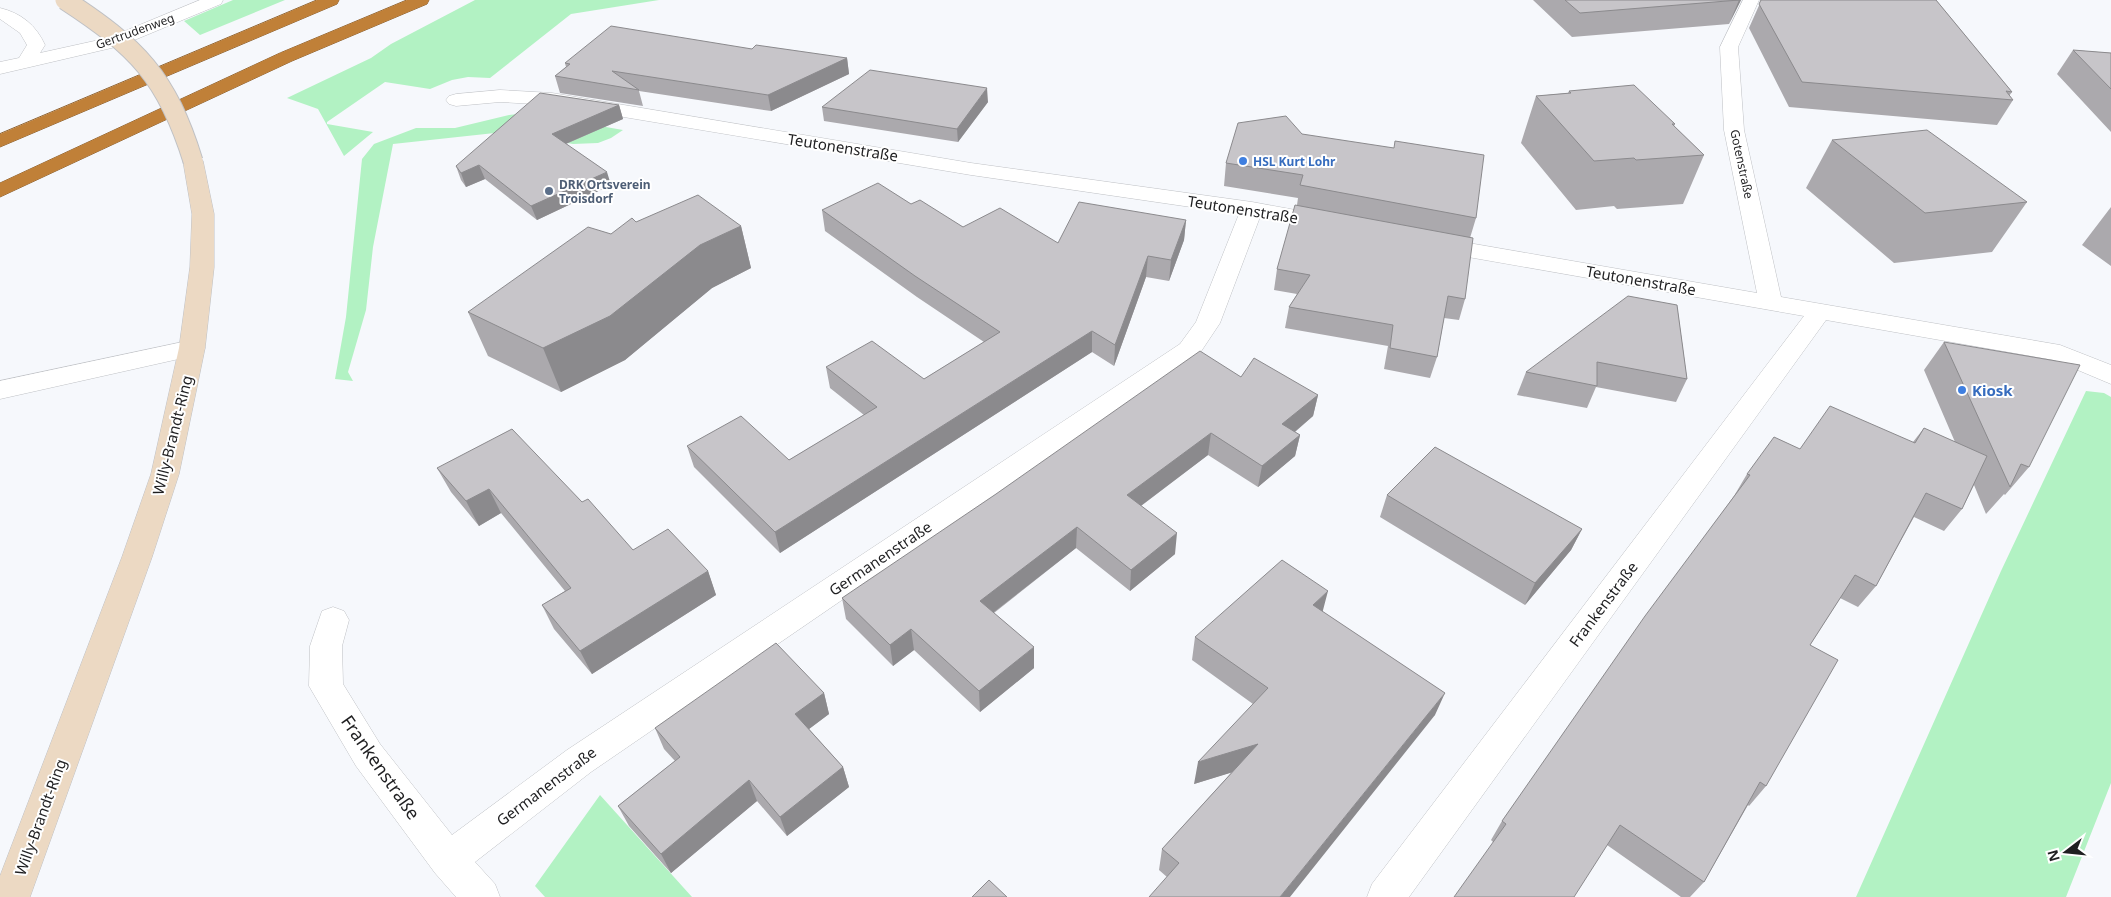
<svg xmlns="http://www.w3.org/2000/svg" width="2111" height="897" font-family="'Noto Sans',sans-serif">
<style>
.green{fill:#b2f2c3}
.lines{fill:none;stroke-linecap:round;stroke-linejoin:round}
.lane-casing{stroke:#bfc1c5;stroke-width:1}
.street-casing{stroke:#bfc1c5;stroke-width:1}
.secondary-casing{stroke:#bfc1c5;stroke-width:1}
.highway-casing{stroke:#885e30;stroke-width:1}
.lane{fill:#fff;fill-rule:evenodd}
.street{fill:#fff;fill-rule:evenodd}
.secondary{fill:#ecd9c3;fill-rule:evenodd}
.highway{fill:#c08038;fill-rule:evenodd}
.secondary-bridge-casing{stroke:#bfc1c5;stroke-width:21;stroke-linecap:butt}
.secondary-bridge{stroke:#ecd9c3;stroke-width:19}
.wall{fill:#aba9ad}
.shaded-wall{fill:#8b8a8d}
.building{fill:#c7c5c9;stroke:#8b8a8d}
.shop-dot{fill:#3f7fe0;stroke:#fff;stroke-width:2}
.service-dot{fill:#5c6f8a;stroke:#fff;stroke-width:2}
.labels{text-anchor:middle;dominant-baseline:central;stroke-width:4;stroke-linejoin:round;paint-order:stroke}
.far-street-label{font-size:12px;fill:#1f1f21;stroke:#fff}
.far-shop-label{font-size:12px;font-weight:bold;fill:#366cbe;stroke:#fff;text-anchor:start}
.far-service-label{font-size:12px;font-weight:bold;fill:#4e5e75;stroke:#fff;text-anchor:start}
.street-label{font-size:15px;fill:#1f1f21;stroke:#fff}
.shop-label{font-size:15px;font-weight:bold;fill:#366cbe;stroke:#fff;text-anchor:start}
.near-street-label{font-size:18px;fill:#1f1f21;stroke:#fff}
</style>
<rect width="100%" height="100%" fill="#f6f8fc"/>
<path class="green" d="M233,0H285L200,35L184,21Z
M475,0H659L571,14L490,78L468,77L452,80L430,89L385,82L327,122V124L373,132L344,156L318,109L287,98L371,58L391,44Z
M526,113L623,130L611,138L598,143L573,144L504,132L393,144L373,247L366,310L348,372L353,381L335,379L346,317L362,159L374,144L416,128H455L509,115Z
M2086,391L2104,393L2111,397V783L2066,897H1856L2001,571Z
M600,795L692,897H545L535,886Z"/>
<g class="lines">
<g class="lane-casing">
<path id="lane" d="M192,340L201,342L205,348L201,354L0,399V381Z"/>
</g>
<g class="street-casing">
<path id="street" d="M200,0H223L221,4L120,46L0,74V62L19,58L27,45L20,33L0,19V8C21,13 36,25 45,45L40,53L108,38Z
M1743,0H1759L1738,47L1744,130L1781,297L2060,345L2111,365V384L2054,360L1826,320L1409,897H1367L1372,884L1804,316L1434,251L1426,249L1423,244L1426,239L1434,237L1757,293L1724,130L1720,47Z
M500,90L552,93L971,163L1252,202L1328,216L1336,218L1339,223L1336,228L1328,230L1260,217L1220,323L1198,356L591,772L475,862L495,884L500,897H456L435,873L356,766L309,686L310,646L322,611L333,607L344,611L349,620L342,646L343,684L380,744L452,835L567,750L1180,344L1196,322L1239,214L971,175L552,105L500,102L456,106L449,104L446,100L449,96L456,94Z"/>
</g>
<g class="secondary-casing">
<path id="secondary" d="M193,155L200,157L203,161L214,214V267L205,348L179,474L152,557L30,897H0V876L122,557L151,474L179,348L190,267L192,214L183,161L186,157Z"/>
</g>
<g class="highway-casing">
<path id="highway" d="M317,0H339L337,4L0,147V134Z
M407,0H429L427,4L292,61L0,197V183L280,53Z"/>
</g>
<use href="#lane" class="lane"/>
<use href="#street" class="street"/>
<use href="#secondary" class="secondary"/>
<use href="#highway" class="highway"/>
<g class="secondary-bridge-casing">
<path id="secondary-bridge" d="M65,0C137,47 167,77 193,161"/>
</g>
<use href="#secondary-bridge" class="secondary-bridge"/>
</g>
<path class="wall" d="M1533,0H1741L1729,24L1572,37Z
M1760,0H1936L2012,92L2009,96L2013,100L1997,125L1789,107L1749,28L1761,1Z
M752,49L847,58L849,74L771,111L639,91L643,106L560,93L555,76L566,67L565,63Z
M2073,50L2111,53V132L2057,74Z
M1569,91L1675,124L1674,126L1704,155L1683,204L1617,209L1614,206L1576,210L1521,143L1536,96L1568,93Z
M988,102L958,142L824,121L822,107Z
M619,105L623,119L566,144L611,185L537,220L485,179L466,187L461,180L456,166Z
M1302,134L1476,218L1470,238L1465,299L1459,320L1444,318L1437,357L1430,378L1384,369L1388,346L1285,328L1289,307L1297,294L1274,290L1277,269L1297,205L1298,198L1224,186L1226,163Z
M1832,140L2027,202L1992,252L1894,263L1806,188Z
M911,204L963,227L1058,243L1186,220L1184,240L1169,281L1146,277L1114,366L1092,352L780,553L694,467L687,446L789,460L864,415L830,388L826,367L924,379L984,342L917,297L825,231L822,210Z
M2111,207V266L2082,245Z
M636,222L741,226L751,268L712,288L625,360L561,392L488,356L468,312L611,234Z
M1677,305L1687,379L1676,402L1596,387L1587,408L1517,395L1526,372Z
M1944,342L2029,467L2005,495L2004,494L1986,514L1974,485L1962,509L1944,531L1914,517L1876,586L1858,607L1840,598L1810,645L1766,786L1749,806L1748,805L1704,882L1690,897H1681L1607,845L1493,842L1491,840L1502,821L1734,496L1747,474L1800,449L1913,442L1924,428L1955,442L1924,370Z
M1241,377L1318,395L1313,416L1295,432L1300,435L1295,456L1258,487L1208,455L1141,506L1175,554L1130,591L1076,548L994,613L1034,668L980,712L914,650L893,666L846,619L842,598Z
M437,468L582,502L633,550L708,571L716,595L592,674L554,629L542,605L565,591L501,513L479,526L451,492Z
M1387,495L1582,529L1571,550L1525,605L1380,517Z
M1323,612L1435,715L1167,877L1159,870L1162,849L1232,772L1194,784L1253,704L1192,660L1195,637Z
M824,693L829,714L809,729L843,767L849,787L787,836L757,801L671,873L629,826L618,806L675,761L664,749L655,728Z"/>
<path class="shaded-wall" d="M1739,0H1741L1729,24Z
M847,58L849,74L771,111L768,95Z
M987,88L988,102L958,142L957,129Z
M619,105L623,119L556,148L552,134Z
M479,165L485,179L466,187L461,173Z
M607,172L611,185L537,220L531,206Z
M1186,220L1184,240L1169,281L1171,260Z
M741,226L751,268L712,288L625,360L561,392L543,348L700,245Z
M1148,256L1146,277L1114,366L1115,345Z
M1092,331V352L780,553L775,532Z
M1318,395L1313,416L1278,446L1282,424Z
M1211,433L1208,455L1126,517L1127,495Z
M1300,435L1295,456L1258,487L1262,466Z
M489,489L501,513L479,526L466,501Z
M1077,527L1076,548L981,622L980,601Z
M1582,529L1571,550L1525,605L1535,583Z
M1177,533L1175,554L1130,591L1131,570Z
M708,571L716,595L592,674L580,651Z
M1328,591L1322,614L1313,605Z
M911,629L914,650L893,666L890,645Z
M1034,647V668L980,712L979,691Z
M824,693L829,714L801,735L795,714Z
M1445,693L1435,715L1290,897H1280Z
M1258,744L1253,766L1194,784L1198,762Z
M843,767L849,787L787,836L780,817Z
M749,780L757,801L671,873L661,854Z"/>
<path class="building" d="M1565,0H1739L1580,13Z
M1761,0H1936L2012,92L2006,91L2013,100L1802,82L1759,4Z
M611,26L752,49L756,45L847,58L768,95L612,71L639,90L555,76L570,64L565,63Z
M2073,50L2111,53V89Z
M870,70L987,88L957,129L822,107Z
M1634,85L1675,124H1672L1704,155L1636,160L1634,158L1594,161L1536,96L1571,93L1569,91Z
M540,93L619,105L552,134L607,172L531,206L479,165L461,173L456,166Z
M1286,116L1302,134L1394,148L1395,141L1484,155L1476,218L1300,185L1303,175L1226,163L1238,123Z
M1927,130L2027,202L1925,213L1832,140Z
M878,183L911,204L920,200L963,227L1000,208L1058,243L1079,202L1186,220L1171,260L1148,256L1115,345L1092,331L775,532L687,446L741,416L789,460L877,407L826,367L872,341L924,379L1000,332L915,276L822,210Z
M698,195L741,226L700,245L610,316L543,348L468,312L588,227L611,234L632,218L636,222Z
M1295,205L1473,238L1465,299L1448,296L1437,357L1390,348L1393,325L1289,307L1310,275L1277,269Z
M1628,296L1677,305L1687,379L1597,362V386L1526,372Z
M1944,342L2080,365L2029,467L2021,464L2010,487Z
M1200,351L1241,377L1254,358L1318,395L1282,424L1300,435L1262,466L1211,433L1127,495L1177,533L1131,570L1077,527L980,601L1034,647L979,691L911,629L890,645L842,598L996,494Z
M1830,406L1915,443L1924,428L1987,456L1962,509L1926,493L1876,586L1855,575L1810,645L1838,660L1766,786L1760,782L1704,882L1620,825L1574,897H1454L1506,824L1502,821L1645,616L1750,475L1747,474L1774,437L1800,449Z
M512,429L582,502L588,499L633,550L668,529L708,571L580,651L542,605L571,588L489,489L466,501L437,468Z
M1435,447L1582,529L1535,583L1387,495Z
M1282,560L1328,591L1313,605L1445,693L1280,897H1149L1179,863L1162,849L1258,744L1198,762L1268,688L1195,637Z
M776,643L824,693L795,714L843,767L780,817L749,780L661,854L618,806L680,757L655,728Z
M989,880L1007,897H972Z"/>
<g class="shop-dot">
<circle cx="1243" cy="161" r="5"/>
<circle cx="1962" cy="390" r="5"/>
</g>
<circle class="service-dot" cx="549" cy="191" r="5"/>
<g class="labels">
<g class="far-street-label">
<text transform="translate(135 31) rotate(-20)">Gertrudenweg</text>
<text transform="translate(1742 164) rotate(78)">Gotenstraße</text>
</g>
<g class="far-shop-label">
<text x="1253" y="161">HSL Kurt Lohr</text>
</g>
<g class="far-service-label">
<text x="559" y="184">DRK Ortsverein<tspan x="559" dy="14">Troisdorf</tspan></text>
</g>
<g class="street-label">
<text transform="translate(843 147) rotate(9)">Teutonenstraße</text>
<text transform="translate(1243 209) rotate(9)">Teutonenstraße</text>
<text transform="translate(1641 280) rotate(10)">Teutonenstraße</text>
<text transform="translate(172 435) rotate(-76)">Willy-Brandt-Ring</text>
<text transform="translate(880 558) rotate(-34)">Germanenstraße</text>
<text transform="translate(1603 604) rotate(-53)">Frankenstraße</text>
<text transform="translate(546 786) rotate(-37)">Germanenstraße</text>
<text transform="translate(40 817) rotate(-70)">Willy-Brandt-Ring</text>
</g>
<g class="shop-label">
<text x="1972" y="390">Kiosk</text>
</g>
<g class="near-street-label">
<text transform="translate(381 767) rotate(55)">Frankenstraße</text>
</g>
</g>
<g transform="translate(2066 852) rotate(254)" stroke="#ffffff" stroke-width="4" paint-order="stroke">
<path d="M0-4L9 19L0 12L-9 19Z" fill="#1f1f21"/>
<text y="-8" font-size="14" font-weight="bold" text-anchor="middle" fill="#1f1f21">N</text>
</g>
</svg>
